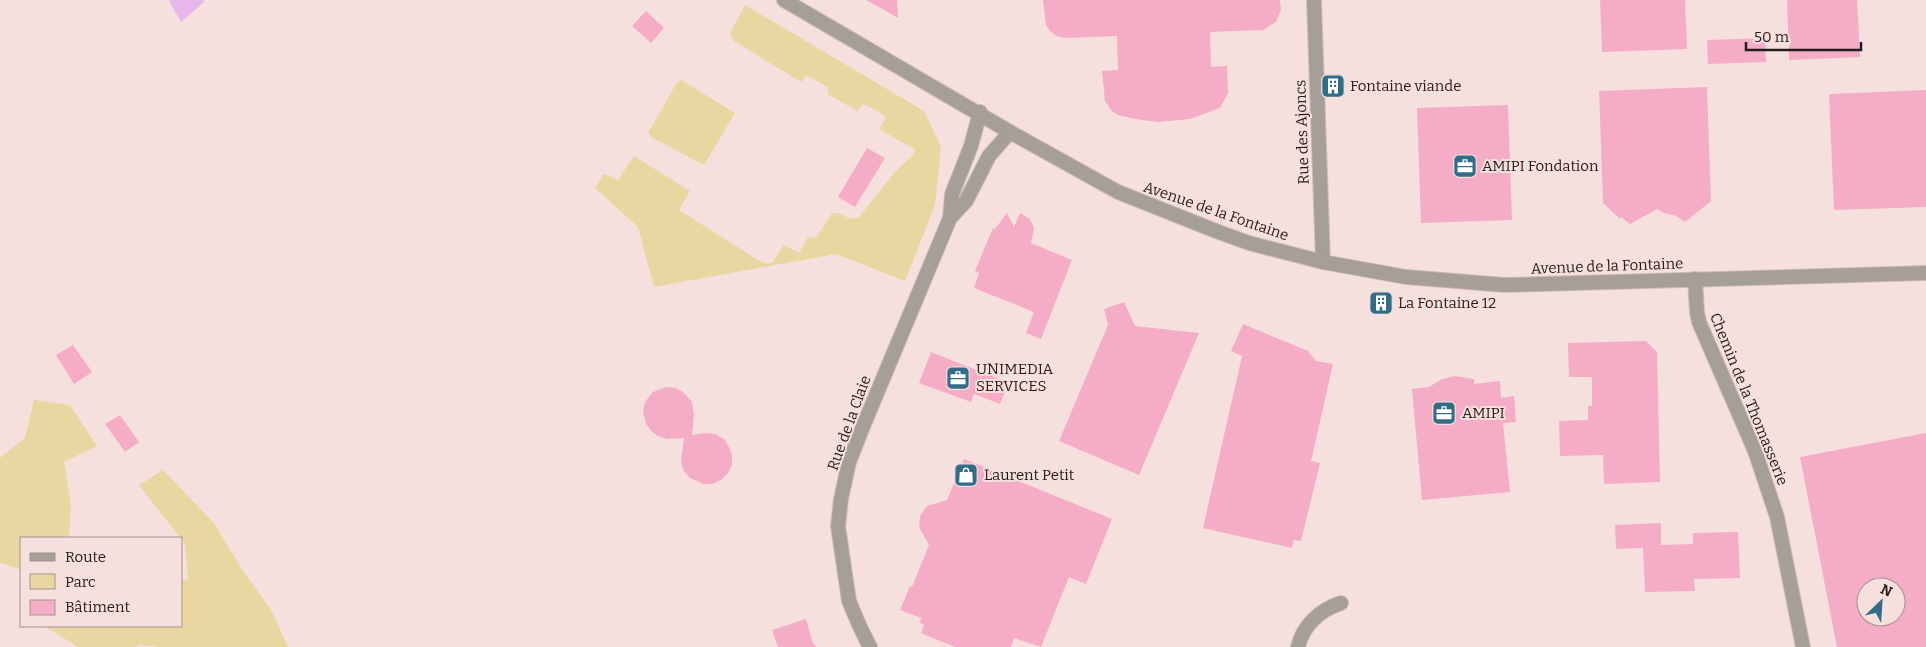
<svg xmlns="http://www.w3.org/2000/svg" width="1926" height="647" font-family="Bitter,serif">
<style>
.green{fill:#e9d6a0}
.water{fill:#e8b6ea}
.building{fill:#f5acc6;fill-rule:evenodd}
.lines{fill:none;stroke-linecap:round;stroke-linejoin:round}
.minor-casing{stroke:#d0bdba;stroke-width:16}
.tertiary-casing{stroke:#d0bdba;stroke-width:16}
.minor{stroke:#a69e99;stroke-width:14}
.tertiary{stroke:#a69e99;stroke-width:14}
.labels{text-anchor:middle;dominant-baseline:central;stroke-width:4;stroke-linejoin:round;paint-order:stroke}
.poi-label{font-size:15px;fill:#241c1b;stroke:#f6e0dd;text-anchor:start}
.street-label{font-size:15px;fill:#241c1b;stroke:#f6e0dd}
</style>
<rect width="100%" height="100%" fill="#f6e0dd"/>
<path class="green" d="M745,5L924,111L941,147L935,205L905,281L836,254L654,287L638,227L595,188L604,174L618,180L634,156L690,191L679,210L758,260L765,263H772L784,245L799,253L808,237L816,238L832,213H838L851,219L859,217L895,172L911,157L916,150L879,129L885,119L884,115L866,105H862L857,111L828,94V87L806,75L801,82L734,41L730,35L731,31Z
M681,80L735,113L704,165L651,137L648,133L676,84Z
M34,400L70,405L97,446L64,462L71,505L69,538H21V570L0,562V458L25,438Z
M163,470L213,522L243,571L271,610L288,647H159L140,645L135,647H78L44,626H181V581L188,579L185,544L139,485Z"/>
<path class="water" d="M171,0H203L204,2L181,22L169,1Z"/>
<path class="building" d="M866,0H897L898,18L886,11Z
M1043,0H1280L1281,10L1276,22L1263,30L1210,32L1211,67L1227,66L1228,93L1220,108L1190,119L1158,122L1135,119L1118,115L1112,111L1105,101L1102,71L1118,70L1117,36L1065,38L1057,36L1050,31L1046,25Z
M1600,0H1685L1687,49L1602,52Z
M1787,0H1857L1860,57L1789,60Z
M646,11L664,28L651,43L632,26Z
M1765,38L1766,62L1708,64L1707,40Z
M1707,87L1711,201L1685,222L1676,216L1664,213L1657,209L1630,224L1621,217L1620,219L1603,203L1599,91Z
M1926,90V207L1834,210L1829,94Z
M1508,105L1512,220L1421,223L1417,108Z
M867,148L885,158L855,207L838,197Z
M1007,213L1014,227L1020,213L1030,219L1034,228L1031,243L1072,260L1041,339L1026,333L1034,312L974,288L979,273L975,271L993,228L995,229Z
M1124,302L1135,326L1199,333L1139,475L1059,441L1108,325L1104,309Z
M1243,324L1308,351L1316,361L1333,364L1311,461L1320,463L1301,541L1294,540L1292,548L1203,528L1242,356L1231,351Z
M1646,341L1657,352L1660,482L1604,484L1603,455L1560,456L1559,421L1588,420V406H1592V377H1569L1568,343Z
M73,345L92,372L74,384L56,355Z
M931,352L1009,383L1000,404L974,394L971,402L919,383Z
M1455,376L1474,379V384L1500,381L1501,398L1514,396L1516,422L1503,423L1510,492L1422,500L1412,389L1429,387L1442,379Z
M666,387L675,388L683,392L692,402L694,415L692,435L706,433L715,434L724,439L729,447L732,456V465L728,473L721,480L712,484H703L690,478L684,471L681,462L684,438L667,439L658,436L651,431L646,424L643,411L645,402L653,392Z
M120,415L139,442L125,452L105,424Z
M1926,433V647H1837L1800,457ZM1866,587H1896V617H1866Z
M964,459L1112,519L1086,584L1069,577L1041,647L1014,638L1011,647H955L921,633L924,625L920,623L921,618L900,610L910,586L912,587L929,545L919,527L920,516L927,506L947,500Z
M1661,523V545L1693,544V533L1738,532L1740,578L1694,579L1695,591L1645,592L1643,548L1616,549L1615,525Z
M806,619L813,643L817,647H778L772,630Z"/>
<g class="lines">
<g class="minor-casing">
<path id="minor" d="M1314,0L1323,262
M950,218L966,201L989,156L1010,132
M1695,279L1697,312L1699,322L1755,451L1777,517L1803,647
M870,647L860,627L849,601L838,526L841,499L849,462L864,424L950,218L952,194L971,146L980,112
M1298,647C1303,625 1320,610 1341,603"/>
</g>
<g class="tertiary-casing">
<path id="tertiary" d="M784,0L1010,132L1118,192L1216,231L1249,243L1323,262L1406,277L1505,285L1926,273"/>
</g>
<use href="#minor" class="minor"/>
<use href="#tertiary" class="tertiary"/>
</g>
<defs>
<g id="building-square" transform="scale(1.25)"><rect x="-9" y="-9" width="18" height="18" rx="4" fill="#346c87" stroke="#f6e0dd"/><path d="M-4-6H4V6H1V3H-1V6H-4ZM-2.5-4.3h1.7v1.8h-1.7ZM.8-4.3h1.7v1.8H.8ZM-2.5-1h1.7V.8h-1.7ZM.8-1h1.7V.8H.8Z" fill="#fff"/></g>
<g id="office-square" transform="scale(1.25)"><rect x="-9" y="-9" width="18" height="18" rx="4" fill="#346c87" stroke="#f6e0dd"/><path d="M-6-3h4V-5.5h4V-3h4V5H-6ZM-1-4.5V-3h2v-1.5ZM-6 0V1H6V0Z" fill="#fff"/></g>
<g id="shop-square" transform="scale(1.25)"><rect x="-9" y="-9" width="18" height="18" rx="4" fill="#346c87" stroke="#f6e0dd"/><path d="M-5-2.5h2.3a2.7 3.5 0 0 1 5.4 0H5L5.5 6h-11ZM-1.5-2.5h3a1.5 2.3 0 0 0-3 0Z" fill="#fff"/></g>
</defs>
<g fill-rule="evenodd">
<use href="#building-square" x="1333" y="86"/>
<use href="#office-square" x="1465" y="166"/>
<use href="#building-square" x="1381" y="303"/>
<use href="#office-square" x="958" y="378"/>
<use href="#office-square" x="1444" y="413"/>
<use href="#shop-square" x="966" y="475"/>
</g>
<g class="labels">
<g class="poi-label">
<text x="1350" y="86">Fontaine viande</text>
<text x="1482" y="166">AMIPI Fondation</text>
<text x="1398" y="303">La Fontaine 12</text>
<text x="976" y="369">UNIMEDIA<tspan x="976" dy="17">SERVICES</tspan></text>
<text x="1462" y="413">AMIPI</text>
<text x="984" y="475">Laurent Petit</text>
</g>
<g class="street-label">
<text transform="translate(1302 132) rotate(-92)">Rue des Ajoncs</text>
<text transform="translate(1216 211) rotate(19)">Avenue de la Fontaine</text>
<text transform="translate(1607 266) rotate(-2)">Avenue de la Fontaine</text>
<text transform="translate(1749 399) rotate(68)">Chemin de la Thomasserie</text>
<text transform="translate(849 423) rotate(-70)">Rue de la Claie</text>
</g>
</g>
<rect x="20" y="537" width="162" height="90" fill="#f6e0dd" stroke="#a2928f"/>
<rect x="30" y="553" width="25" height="8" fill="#a69e99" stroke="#a2928f"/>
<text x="65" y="562" font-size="15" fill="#241c1b">Route</text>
<rect x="30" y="574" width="25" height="15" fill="#e9d6a0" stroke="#a2928f"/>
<text x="65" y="587" font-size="15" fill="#241c1b">Parc</text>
<rect x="30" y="600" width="25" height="15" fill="#f5acc6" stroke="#a2928f"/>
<text x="65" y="612" font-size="15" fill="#241c1b">Bâtiment</text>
<g transform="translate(1881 602) rotate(25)"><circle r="24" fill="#f6e0dd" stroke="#a2928f"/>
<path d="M0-4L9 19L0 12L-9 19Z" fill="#346c87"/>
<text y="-8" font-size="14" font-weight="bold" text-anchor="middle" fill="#241c1b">N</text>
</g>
<path d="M1746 42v8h115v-8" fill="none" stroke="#241c1b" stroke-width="2.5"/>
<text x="1754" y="42" font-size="15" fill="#241c1b" stroke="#f6e0dd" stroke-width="4" paint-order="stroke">50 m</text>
</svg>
